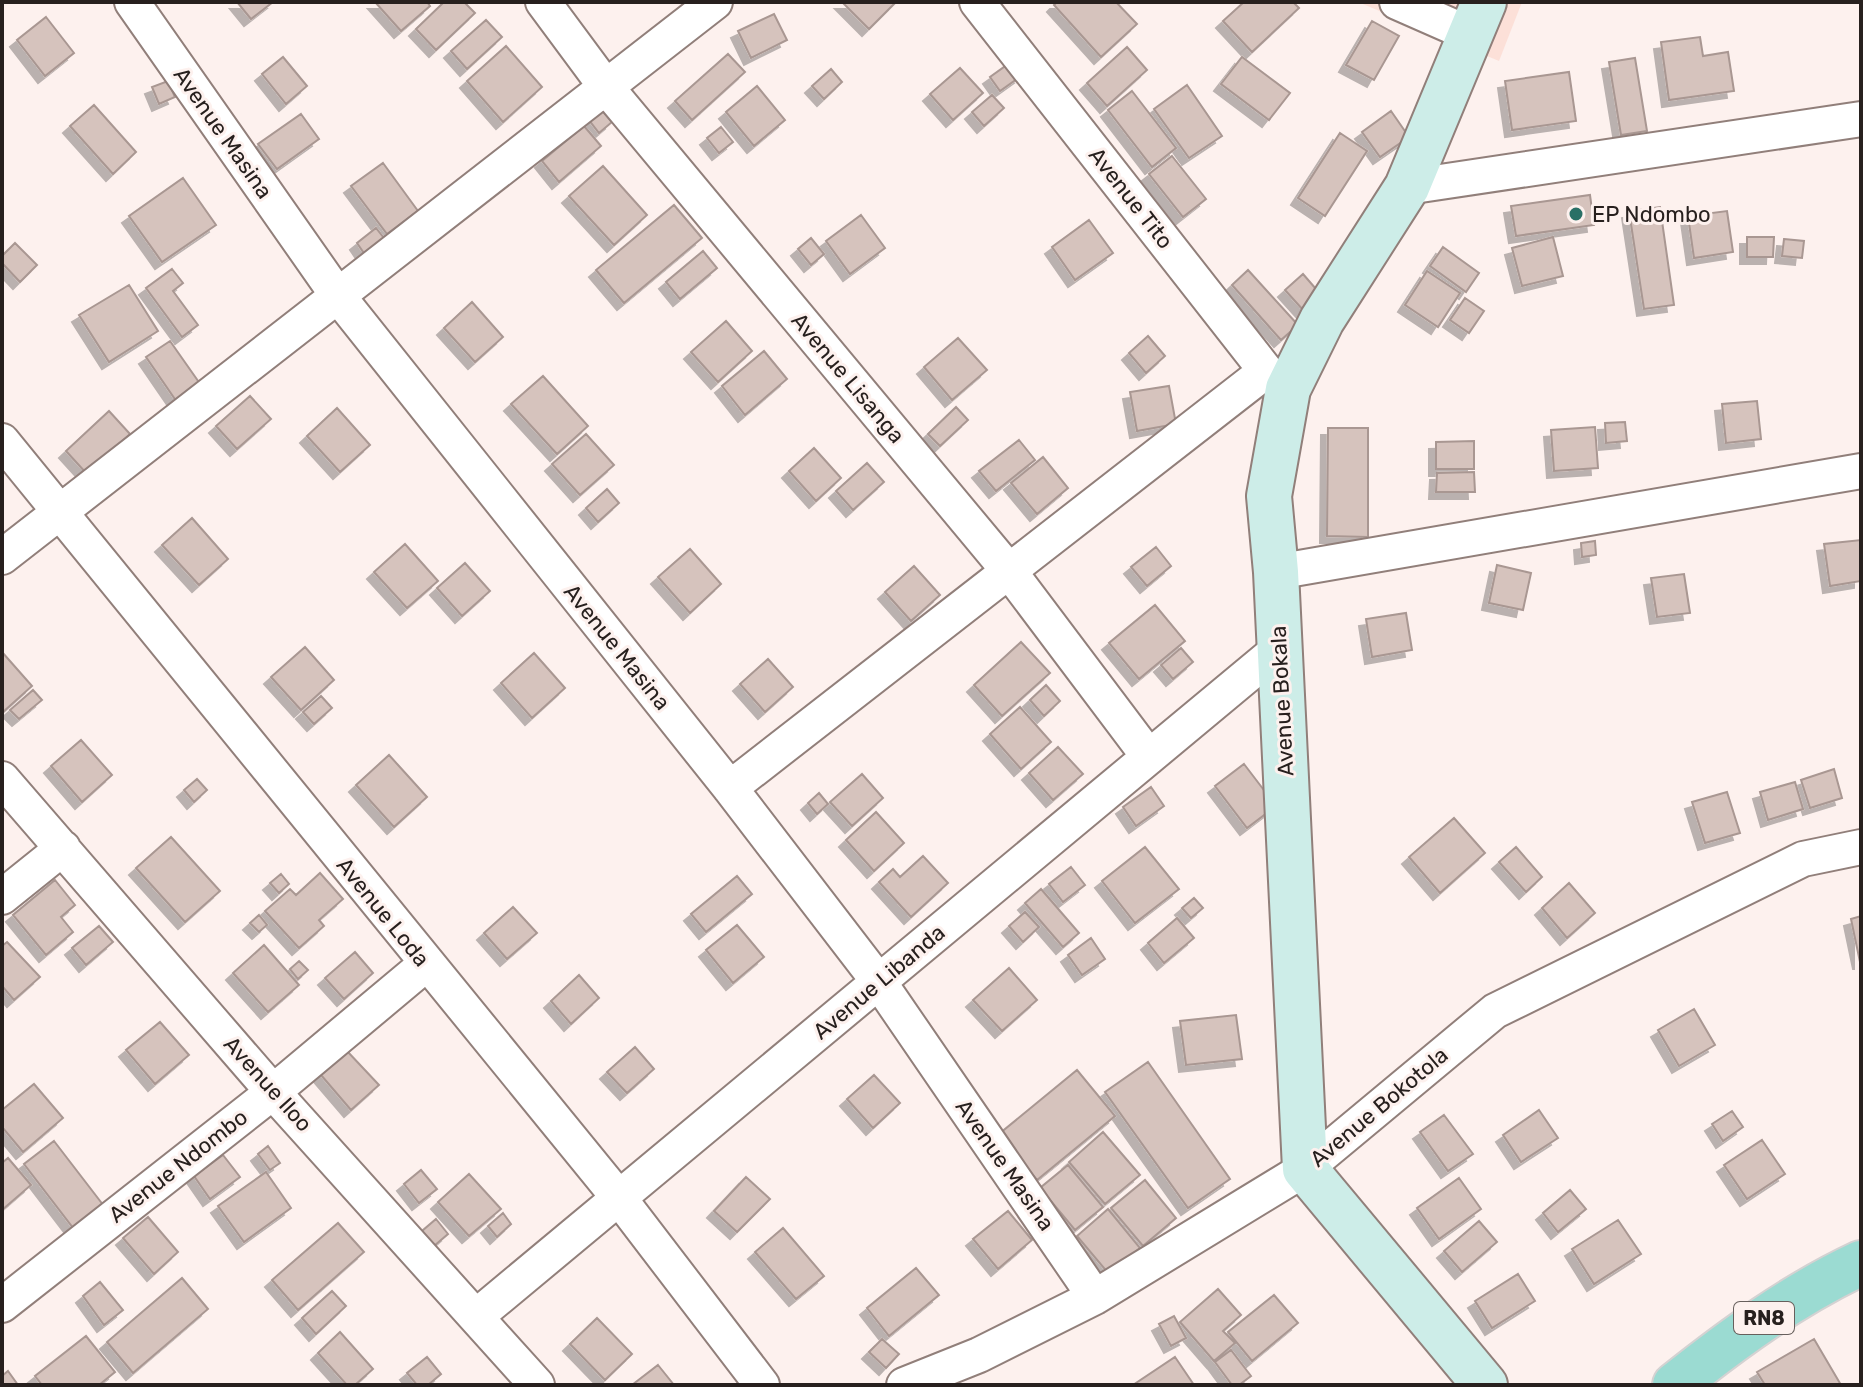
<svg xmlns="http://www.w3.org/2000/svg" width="1863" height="1387" font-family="Rubik,sans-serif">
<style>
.built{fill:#fce0d8}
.building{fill:#d6c3bd;stroke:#a99792;stroke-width:2;filter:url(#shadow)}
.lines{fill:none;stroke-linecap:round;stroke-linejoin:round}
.street-casing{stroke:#917f7a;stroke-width:38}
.secondary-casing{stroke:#917f7a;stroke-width:48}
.primary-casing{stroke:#d4d2d2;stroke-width:48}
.street{stroke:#fff;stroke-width:34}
.secondary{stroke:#cdede8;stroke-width:44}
.primary{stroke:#9bdbd2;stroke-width:44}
.poi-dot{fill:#297066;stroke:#fdf1ee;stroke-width:3}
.labels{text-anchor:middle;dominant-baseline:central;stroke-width:6;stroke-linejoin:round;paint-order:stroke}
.shield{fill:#fdf1ee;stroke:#675f5c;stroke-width:2}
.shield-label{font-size:20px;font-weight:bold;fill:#27201e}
.street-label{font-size:22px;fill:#27201e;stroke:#fdf1ee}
.poi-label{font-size:22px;fill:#27201e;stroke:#fdf1ee;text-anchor:start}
</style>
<defs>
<filter id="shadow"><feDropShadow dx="-7" dy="7" stdDeviation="0" flood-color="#0004"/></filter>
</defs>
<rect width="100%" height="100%" fill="#fdf1ee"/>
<path class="built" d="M1358,2H1522L1499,61Z"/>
<path class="building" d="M237,2H273L251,19Z
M375,2H427L430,6L401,31Z
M444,2H464L475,13L436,50L416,29Z
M842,2H895V3L869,29Z
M1057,2H1116L1137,24L1101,57L1054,5Z
M1244,2H1293L1299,8L1252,52L1223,21Z
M774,14L787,40L751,58L738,31Z
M46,17L74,53L45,76L17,40Z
M486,20L502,37L467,69L451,51Z
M1372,21L1399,36L1374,80L1346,65Z
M1700,37L1703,56L1728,52L1734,91L1669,100L1661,42Z
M506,46L542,87L503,122L467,81Z
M1127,47L1147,70L1107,106L1087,83Z
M728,54L745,72L692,120L675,101Z
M283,57L307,86L286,104L262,74Z
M1242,57L1290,93L1269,120L1221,84Z
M1635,58L1647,131L1621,135L1609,62Z
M1011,62L1021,76L1000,91L990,77Z
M960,68L983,93L953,120L930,94Z
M831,69L842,82L824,99L812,86Z
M1569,72L1576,121L1512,130L1505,81Z
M168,81L175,97L159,104L152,87Z
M1187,85L1222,136L1189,158L1154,109Z
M757,86L785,120L754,146L726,112Z
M1132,91L1176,148L1152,167L1108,110Z
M992,95L1004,108L984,126L972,112Z
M94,105L136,152L113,174L70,126Z
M601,109L612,122L599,133L589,120Z
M1391,111L1409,137L1380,157L1362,132Z
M301,114L319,139L277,169L258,144Z
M584,126L601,146L559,182L542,161Z
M721,127L733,142L719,153L707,138Z
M1340,133L1367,151L1325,216L1298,198Z
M1172,156L1206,199L1183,217L1149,174Z
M383,163L418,211L387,234L351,186Z
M603,166L647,215L614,245L569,196Z
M183,178L216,225L162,262L129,216Z
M1590,195L1594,225L1516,236L1511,206Z
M674,205L702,238L624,303L596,270Z
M1660,207L1674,305L1644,309L1629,211Z
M1727,211L1733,252L1694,258L1688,216Z
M861,215L885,248L850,274L826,241Z
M1089,220L1113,253L1075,280L1052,247Z
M376,228L391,247L370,262L357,243Z
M1553,237L1563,276L1522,286L1512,248Z
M1747,237H1774L1773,257H1747Z
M811,238L824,254L811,265L798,249Z
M1784,239L1804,241L1802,258L1782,256Z
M15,243L37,265L20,282L2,263V256Z
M1443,247L1479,273L1466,292L1430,266Z
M703,251L717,268L680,299L666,282Z
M172,269L183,283L173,291L198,325L182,337L146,288Z
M1248,270L1298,325L1281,340L1232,285Z
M1427,271L1460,293L1438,327L1405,305Z
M1303,274L1322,296L1304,311L1285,290Z
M129,285L158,331L109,362L79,315Z
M1465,298L1484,311L1469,333L1450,320Z
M472,302L503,337L475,362L444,328Z
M726,321L752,351L718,382L691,352Z
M1148,336L1165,356L1146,373L1129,353Z
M958,338L987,370L952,400L924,367Z
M170,341L203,388L179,405L146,357Z
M764,351L787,379L745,415L722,386Z
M543,376L588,426L557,454L511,404Z
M1169,386L1176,424L1137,431L1130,392Z
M250,396L271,419L237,449L216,426Z
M1757,401L1761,439L1726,443L1722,404Z
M956,407L968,420L940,446L928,434Z
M337,408L370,445L340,472L307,436Z
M109,411L130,434L87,474L66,451Z
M1625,422L1627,441L1606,443L1605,423Z
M1595,427L1598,468L1554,471L1551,430Z
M1328,428H1368V537L1327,536Z
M586,434L614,465L580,495L552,464Z
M1019,440L1035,460L996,491L979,471Z
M1474,441V469H1436V442Z
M814,448L841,478L816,501L789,471Z
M1043,457L1068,488L1037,514L1011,483Z
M867,463L884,482L853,510L836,491Z
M1474,472L1475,492H1436L1437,473Z
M607,489L619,503L598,522L586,508Z
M192,518L228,559L199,585L162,545Z
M1861,540V581L1830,586L1824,544Z
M1595,541L1596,555L1582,557L1581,543Z
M405,544L438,581L407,608L374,572Z
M1156,547L1171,566L1147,586L1131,567Z
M690,549L721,584L690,613L658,577Z
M465,563L490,591L462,616L437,588Z
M1497,565L1531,573L1523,610L1489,603Z
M914,566L940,595L911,621L885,592Z
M1684,574L1690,613L1657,617L1651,578Z
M1155,605L1185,641L1139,679L1109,643Z
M1406,613L1412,650L1372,657L1366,619Z
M1021,642L1050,673L1002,716L974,685Z
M305,647L334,680L301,710L271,677Z
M1181,648L1193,662L1173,679L1161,665Z
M2,652L32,686L3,712L2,711Z
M534,653L565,688L532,718L501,683Z
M768,659L793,687L765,712L740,684Z
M1046,685L1060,701L1044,716L1030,700Z
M33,690L42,700L19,719L10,710Z
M321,696L332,708L314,724L303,712Z
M1020,707L1051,742L1021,769L990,734Z
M81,740L112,775L82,802L51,766Z
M1058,747L1083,774L1053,800L1029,773Z
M389,755L427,797L394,827L356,785Z
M1244,764L1276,806L1247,828L1215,786Z
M1834,769L1842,798L1810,808L1801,780Z
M862,774L883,798L852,826L830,802Z
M197,779L207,790L194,802L184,790Z
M1795,782L1803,809L1768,820L1760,792Z
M1151,787L1164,806L1136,826L1123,807Z
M1727,792L1740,833L1705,843L1692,802Z
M819,793L828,804L817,814L808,803Z
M876,812L904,843L874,871L846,840Z
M1454,818L1485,853L1440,893L1409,857Z
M171,837L220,891L185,922L136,868Z
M1145,847L1179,889L1135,923L1102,881Z
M1516,847L1542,877L1526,892L1499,862Z
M923,856L948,883L911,917L879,882L893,869L900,877Z
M1071,867L1085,885L1063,902L1049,884Z
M320,873L343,899L319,920L324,926L299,948L265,911L290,889L296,895Z
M281,874L289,884L279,893L270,883Z
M737,876L752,894L706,932L691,914Z
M55,880L75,905L61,917L73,932L46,955L13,915Z
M1569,883L1595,913L1567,938L1542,908Z
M1041,889L1079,933L1063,947L1025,903Z
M1194,898L1203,908L1191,918L1182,908Z
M513,907L537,933L507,959L484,933Z
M1025,912L1039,927L1023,942L1009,926Z
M259,915L267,925L259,932L250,923Z
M1861,916V962H1860L1851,919Z
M1177,918L1194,938L1164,963L1148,943Z
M737,925L764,957L733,983L706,950Z
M99,926L113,942L86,965L72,948Z
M1091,938L1105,959L1082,975L1068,955Z
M7,942L40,977L14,1000L2,986V946Z
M264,945L299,985L268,1012L233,973Z
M355,952L373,973L344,999L325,978Z
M299,961L308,970L298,979L290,969Z
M1009,968L1037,1000L1002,1031L973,1000Z
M579,975L599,998L571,1024L551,1001Z
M1694,1009L1715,1045L1679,1066L1658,1030Z
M1236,1015L1242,1059L1186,1065L1180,1021Z
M160,1022L189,1055L155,1084L126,1050Z
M635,1047L654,1069L627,1093L607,1072Z
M347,1051L379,1085L351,1110L321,1075Z
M1148,1062L1230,1179L1188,1208L1105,1092Z
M1077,1070L1115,1116L1037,1180L999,1134Z
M874,1075L900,1103L873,1128L847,1099Z
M34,1084L63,1118L23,1152L2,1127V1110Z
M1539,1110L1558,1138L1521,1162L1503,1135Z
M1732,1111L1743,1127L1723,1141L1712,1124Z
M1444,1115L1473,1154L1448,1171L1420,1132Z
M1103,1132L1140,1175L1105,1204L1069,1162Z
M1762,1140L1785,1174L1747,1199L1724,1165Z
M54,1141L107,1210L77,1233L24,1164Z
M268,1146L280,1163L270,1170L258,1154Z
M223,1155L240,1177L210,1199L194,1176Z
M8,1158L31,1185L2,1210V1163Z
M1068,1165L1103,1207L1075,1230L1040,1188Z
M421,1170L437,1189L419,1203L404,1184Z
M266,1172L291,1208L244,1242L218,1206Z
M469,1174L501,1209L469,1236L438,1202Z
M746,1177L770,1199L737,1232L714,1211Z
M1459,1178L1481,1209L1439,1239L1417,1208Z
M1145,1180L1176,1218L1143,1246L1111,1208Z
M1570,1190L1586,1209L1558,1232L1543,1213Z
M1108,1209L1140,1248L1109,1274L1077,1236Z
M1008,1211L1032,1240L998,1269L973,1239Z
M503,1213L511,1224L497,1237L488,1226Z
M148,1217L178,1252L154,1274L123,1238Z
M436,1219L448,1234L434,1246L422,1231Z
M1618,1220L1641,1254L1594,1284L1572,1249Z
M1479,1221L1497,1242L1462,1272L1444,1251Z
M338,1223L364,1252L298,1310L272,1280Z
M783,1228L824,1276L796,1299L755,1252Z
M916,1268L939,1295L889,1336L867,1308Z
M1518,1274L1535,1301L1492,1328L1475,1301Z
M182,1278L208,1309L133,1373L107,1342Z
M100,1282L123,1310L104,1325L83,1296Z
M1218,1289L1241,1315L1223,1331L1235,1343L1214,1361L1180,1322Z
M332,1291L346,1306L316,1334L302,1318Z
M1274,1295L1298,1323L1252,1361L1228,1332Z
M1174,1316L1186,1338L1171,1346L1159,1324Z
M597,1318L632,1354L605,1380L570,1344Z
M340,1332L373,1369L355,1385H347L318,1353Z
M86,1336L115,1372L99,1385H42L35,1376Z
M882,1339L899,1354L886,1368L869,1352Z
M1814,1339L1841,1385H1765L1757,1372Z
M1231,1350L1251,1376L1239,1385H1232L1215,1362Z
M427,1357L441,1374L428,1385H417L407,1373Z
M1175,1357L1194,1385H1133Z
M658,1365L674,1385H632Z
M8,1371L18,1385H2V1376Z"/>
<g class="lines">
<g class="street-casing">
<path id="street" d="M132,2L338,296L730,788L879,982L1095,1297
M543,2L606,87L1009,571L1149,757
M977,2L1266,371L1284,385
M1397,2L1472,35
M1407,187L1861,119
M2,441L619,1198L762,1385
M2,557L715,2
M1276,572L1861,471
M2,779L273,1092L537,1385
M730,788L1266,371
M2,897L63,848
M2,1305L273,1092L426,964
M478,1315L1280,648
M904,1385L979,1355L1095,1297L1305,1169L1495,1011L1803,859L1861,847"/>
</g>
<g class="secondary-casing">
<path id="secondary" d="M1484,2L1407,187L1322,320L1288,389L1269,496L1276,572L1305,1169L1485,1385"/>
</g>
<g class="primary-casing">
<path id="primary" d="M1675,1385C1734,1338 1793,1295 1861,1263"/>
</g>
<use href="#street" class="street"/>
<use href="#secondary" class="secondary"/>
<use href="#primary" class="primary"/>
</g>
<circle class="poi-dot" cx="1576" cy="214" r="8"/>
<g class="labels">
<rect class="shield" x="1734" y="1302" width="60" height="32" rx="6"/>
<g class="shield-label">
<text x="1764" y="1318">RN8</text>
</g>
<g class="street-label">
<text transform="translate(223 133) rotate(55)">Avenue Masina</text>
<text transform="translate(1131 198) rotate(52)">Avenue Tito</text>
<text transform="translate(848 378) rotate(50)">Avenue Lisanga</text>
<text transform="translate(617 647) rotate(51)">Avenue Masina</text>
<text transform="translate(1282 701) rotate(-93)">Avenue Bokala</text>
<text transform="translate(383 912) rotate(51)">Avenue Loda</text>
<text transform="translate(879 982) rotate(-40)">Avenue Libanda</text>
<text transform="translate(268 1084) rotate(48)">Avenue Iloo</text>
<text transform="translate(1379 1107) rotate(-40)">Avenue Bokotola</text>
<text transform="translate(1005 1165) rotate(55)">Avenue Masina</text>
<text transform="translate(178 1166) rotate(-38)">Avenue Ndombo</text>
</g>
<g class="poi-label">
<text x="1592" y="214">EP Ndombo</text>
</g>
</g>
<rect width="1863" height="1387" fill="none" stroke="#27201e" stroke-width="8"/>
</svg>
